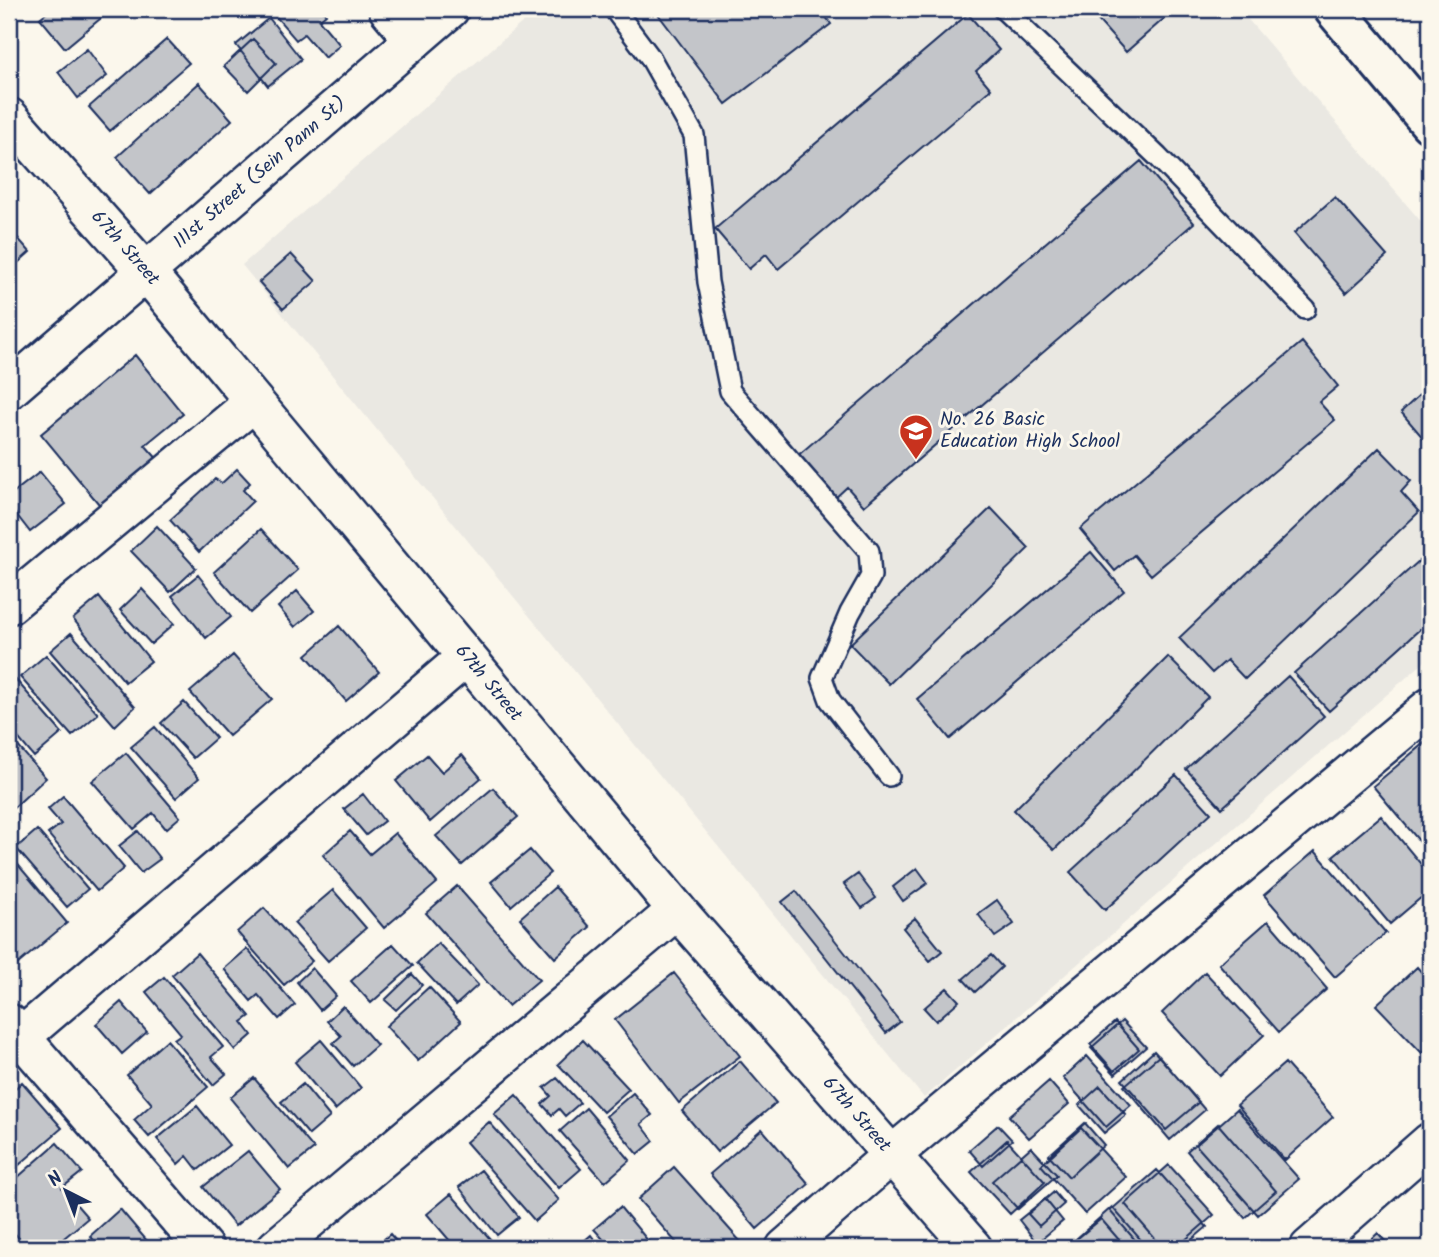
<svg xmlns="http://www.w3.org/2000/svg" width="1439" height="1257" font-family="Kalam,sans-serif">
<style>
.built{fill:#eae8e2}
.building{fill:#c3c5c9;stroke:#1b2f5e;stroke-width:2}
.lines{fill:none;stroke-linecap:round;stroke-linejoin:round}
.lane-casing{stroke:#1b2f5e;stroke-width:24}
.street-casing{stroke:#1b2f5e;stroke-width:42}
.secondary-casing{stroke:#1b2f5e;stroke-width:44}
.lane{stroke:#fbf7ec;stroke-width:19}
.street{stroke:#fbf7ec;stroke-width:37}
.secondary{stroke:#fbf7ec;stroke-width:38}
.labels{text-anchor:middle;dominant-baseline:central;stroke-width:6;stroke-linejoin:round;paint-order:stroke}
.street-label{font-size:19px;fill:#1b2f5e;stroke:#fbf7ec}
.poi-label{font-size:19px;fill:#1b2f5e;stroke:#fbf7ec;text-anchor:start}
</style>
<rect width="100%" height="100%" fill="#fbf7ec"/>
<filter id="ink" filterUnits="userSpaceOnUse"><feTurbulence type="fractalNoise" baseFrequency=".0143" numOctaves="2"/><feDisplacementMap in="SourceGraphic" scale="14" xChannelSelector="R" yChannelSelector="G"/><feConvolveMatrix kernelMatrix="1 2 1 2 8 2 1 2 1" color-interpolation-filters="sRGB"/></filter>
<g filter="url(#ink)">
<path class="built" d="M538,9H1239L1430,232V657L924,1098L242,265Z"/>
<path class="building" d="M51,9H112L65,48L40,18Z
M276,9H321L326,14L319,20L340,45L325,58L304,34L296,40L272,12Z
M820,9L831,24L726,104L655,10Z
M1088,9H1175L1126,52Z
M968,14L999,50L976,71L991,89L778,269L766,254L749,269L715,229Z
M269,18L301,59L268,86L236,45Z
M167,39L189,63L110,131L89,107Z
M253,39L276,63L248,91L224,66Z
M87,49L107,76L78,98L58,72Z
M199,83L232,120L150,194L117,157Z
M1141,161L1194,223L864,506L847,487L833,500L796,457Z
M1335,197L1387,256L1346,293L1294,233Z
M9,228L30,252L9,271Z
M291,254L316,281L283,309L259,282Z
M1302,342L1338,386L1319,402L1335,420L1151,575L1134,555L1115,571L1080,529Z
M135,355L183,414L145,445L160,462L103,509L41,434Z
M1430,385V446L1401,412Z
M1379,448L1411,481L1401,492L1419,512L1245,679L1227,660L1212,673L1179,638Z
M237,469L250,483L243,490L253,501L199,552L170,520L215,479L222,483Z
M40,472L66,504L30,532L9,505V496Z
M991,508L1029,548L889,684L850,644Z
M157,526L196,568L170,592L131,551Z
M261,529L298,570L250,613L214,572Z
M1430,551V620L1329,711L1294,673Z
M1091,552L1124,591L950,739L917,699Z
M198,575L231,617L206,638L172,596Z
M142,589L174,624L151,644L120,610Z
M297,591L314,611L295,627L278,607Z
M99,597L151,661L125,682L73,619Z
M339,626L379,672L346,701L306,655Z
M71,633L135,707L115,726L50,651Z
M46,655L98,714L72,736L20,677Z
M233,655L272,699L229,736L190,692Z
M1168,657L1208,697L1054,850L1014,810Z
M9,672L62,733L34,757L9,727Z
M1288,676L1324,716L1222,808L1186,769Z
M184,702L216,738L193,758L161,723Z
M155,727L199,778L176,798L131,747Z
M9,736L46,778L10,811L9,809Z
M1424,743L1430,750V854L1373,786Z
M126,753L180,817L166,829L153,813L134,829L92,781Z
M427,755L442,772L462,755L481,778L430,822L396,781Z
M1176,775L1211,813L1105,910L1070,872Z
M493,788L518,817L462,865L436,836Z
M363,794L384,821L366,835L344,809Z
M63,796L124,868L97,891L48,834L61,824L48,809Z
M1381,816L1430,875V890L1390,924L1333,856Z
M37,830L88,889L67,907L16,848Z
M138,831L160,859L141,873L119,846Z
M350,831L370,854L395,833L437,883L384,928L323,855Z
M530,850L550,873L511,906L491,882Z
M1315,851L1386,933L1335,977L1264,895Z
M9,854L67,923L12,969L9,965Z
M917,868L928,883L903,901L893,887Z
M858,874L876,898L862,908L844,884Z
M457,886L539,980L508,1006L426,913Z
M555,887L590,927L555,958L520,918Z
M333,890L366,928L328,961L294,923Z
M796,891L900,1022L886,1033L782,902Z
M997,900L1014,924L995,937L978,914Z
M264,908L312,961L284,985L237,932Z
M915,918L942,951L930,961L903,928Z
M1268,921L1327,989L1279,1032L1219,964Z
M438,943L478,985L456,1005L417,963Z
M393,944L413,966L371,1003L351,981Z
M247,949L295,1005L279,1019L258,995L251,1001L224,969Z
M197,953L250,1016L242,1022L252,1035L235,1050L172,975Z
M991,955L1002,967L975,992L963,979Z
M1417,967L1430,982V1046L1422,1053L1376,1005Z
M312,968L336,996L320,1010L297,982Z
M1205,972L1264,1035L1220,1076L1162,1013Z
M674,973L740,1056L679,1103L615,1020Z
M412,974L422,985L396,1010L385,1000Z
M164,977L223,1047L211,1057L226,1074L213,1085L174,1039L181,1034L146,992Z
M429,987L461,1022L418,1061L386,1026Z
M947,988L959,1001L936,1021L924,1008Z
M121,1002L147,1032L122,1054L96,1024Z
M343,1006L377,1045L353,1066L333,1043L341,1036L327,1021Z
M1122,1021L1146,1047L1115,1074L1091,1048Z
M1115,1022L1139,1049L1114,1071L1090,1044Z
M167,1040L208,1087L149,1137L134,1120L152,1104L127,1075Z
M321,1040L361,1088L335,1110L295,1062Z
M583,1040L629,1089L603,1112L558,1064Z
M1154,1051L1199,1102L1166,1130L1122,1080Z
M1087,1056L1131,1105L1106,1127L1063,1078Z
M1159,1056L1205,1110L1170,1140L1124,1086Z
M740,1061L776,1103L717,1152L682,1111Z
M1285,1063L1333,1117L1285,1160L1237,1105Z
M254,1078L314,1149L289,1169L230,1098Z
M557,1078L580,1103L565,1116L559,1109L552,1115L542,1104L551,1096L544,1088Z
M1049,1081L1069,1104L1029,1138L1009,1116Z
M22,1082L62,1128L19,1165L9,1153V1094Z
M303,1084L330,1117L309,1135L281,1102Z
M1100,1086L1126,1115L1104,1133L1079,1105Z
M633,1093L652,1115L641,1124L654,1141L638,1154L606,1116Z
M516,1095L581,1169L559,1188L494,1114Z
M197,1106L229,1145L198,1170L187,1156L178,1164L157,1139Z
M586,1108L630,1160L605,1182L560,1131Z
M1237,1109L1299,1179L1258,1215L1196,1145Z
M489,1122L559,1200L535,1221L466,1142Z
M1085,1123L1104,1145L1069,1177L1049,1155Z
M1218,1124L1276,1191L1245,1218L1187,1151Z
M998,1125L1012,1140L983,1166L969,1150Z
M1081,1128L1126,1177L1085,1214L1041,1165Z
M762,1129L809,1184L757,1229L710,1174Z
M1007,1140L1045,1182L1010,1214L971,1172Z
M57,1143L82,1172L62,1188L88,1218L52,1248H22L25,1245L9,1227V1185Z
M1031,1147L1057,1175L1018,1209L992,1181Z
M248,1151L280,1189L235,1226L203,1187Z
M1169,1165L1214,1215L1176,1248H1163L1125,1204Z
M674,1167L740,1241L732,1248H681L638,1199Z
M481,1170L519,1217L497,1235L459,1187Z
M1157,1170L1207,1227L1182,1248H1142L1110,1211Z
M1054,1192L1064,1204L1039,1226L1028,1214Z
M451,1194L498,1248H456L427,1214Z
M1045,1199L1063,1221L1037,1243L1019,1220Z
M620,1207L654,1248H611L594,1229Z
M1112,1207L1148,1248H1069L1067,1247Z
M120,1209L153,1248H101L90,1236Z
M1101,1219L1126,1248H1066Z
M1378,1233L1391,1248H1362Z
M390,1234L402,1248H374Z
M591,1235L601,1248H576Z"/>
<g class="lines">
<g class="lane-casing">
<path id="lane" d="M614,9L650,57L694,135L708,282L730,391L869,551L871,576L850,613L822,678L830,700L889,776
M1003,9L1158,157L1305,309"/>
</g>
<g class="street-casing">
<g id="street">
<path d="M388,9L414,40"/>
<path id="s1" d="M9,117L147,273L677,910L973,1248"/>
<path id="s2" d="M9,390L450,9"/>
<path d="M9,605L254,402"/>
<path d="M9,1023L204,1248"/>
<path d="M21,1037L465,658"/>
<path d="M276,1248L677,910"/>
<path d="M785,1248L893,1154L1430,707"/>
<path d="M1309,1248L1430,1142"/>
</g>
</g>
<g class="secondary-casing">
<path id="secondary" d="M1334,9L1430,123"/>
</g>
<use href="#lane" class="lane"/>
<use href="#street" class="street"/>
<use href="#secondary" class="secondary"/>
</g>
</g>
<defs>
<g id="school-pin" transform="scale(1.75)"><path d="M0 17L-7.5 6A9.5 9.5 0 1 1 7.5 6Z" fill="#c8321e" stroke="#fbf7ec"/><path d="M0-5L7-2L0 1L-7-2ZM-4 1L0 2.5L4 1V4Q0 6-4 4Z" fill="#fff"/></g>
</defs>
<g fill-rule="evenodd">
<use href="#school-pin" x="916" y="431"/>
</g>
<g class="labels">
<g class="street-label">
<text stroke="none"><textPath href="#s2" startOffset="332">111st Street (Sein Pann St)</textPath></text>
<text stroke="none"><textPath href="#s1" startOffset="175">67th Street</textPath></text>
<text stroke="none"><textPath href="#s1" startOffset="742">67th Street</textPath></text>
<text stroke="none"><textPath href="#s1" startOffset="1309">67th Street</textPath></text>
</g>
<g class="poi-label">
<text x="940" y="420">No. 26 Basic<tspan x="940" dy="22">Education High School</tspan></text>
</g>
</g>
<rect width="1439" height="1257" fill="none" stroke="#fbf7ec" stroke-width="35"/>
<rect x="18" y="18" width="1404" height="1222" fill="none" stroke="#1b2f5e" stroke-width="2.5" filter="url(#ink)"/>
<g transform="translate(66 1191) rotate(318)" stroke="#fbf7ec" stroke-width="5" paint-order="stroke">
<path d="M0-5L12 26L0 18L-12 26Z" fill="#1b2f5e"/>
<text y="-10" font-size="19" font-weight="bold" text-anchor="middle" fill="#1b2f5e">N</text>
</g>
</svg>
